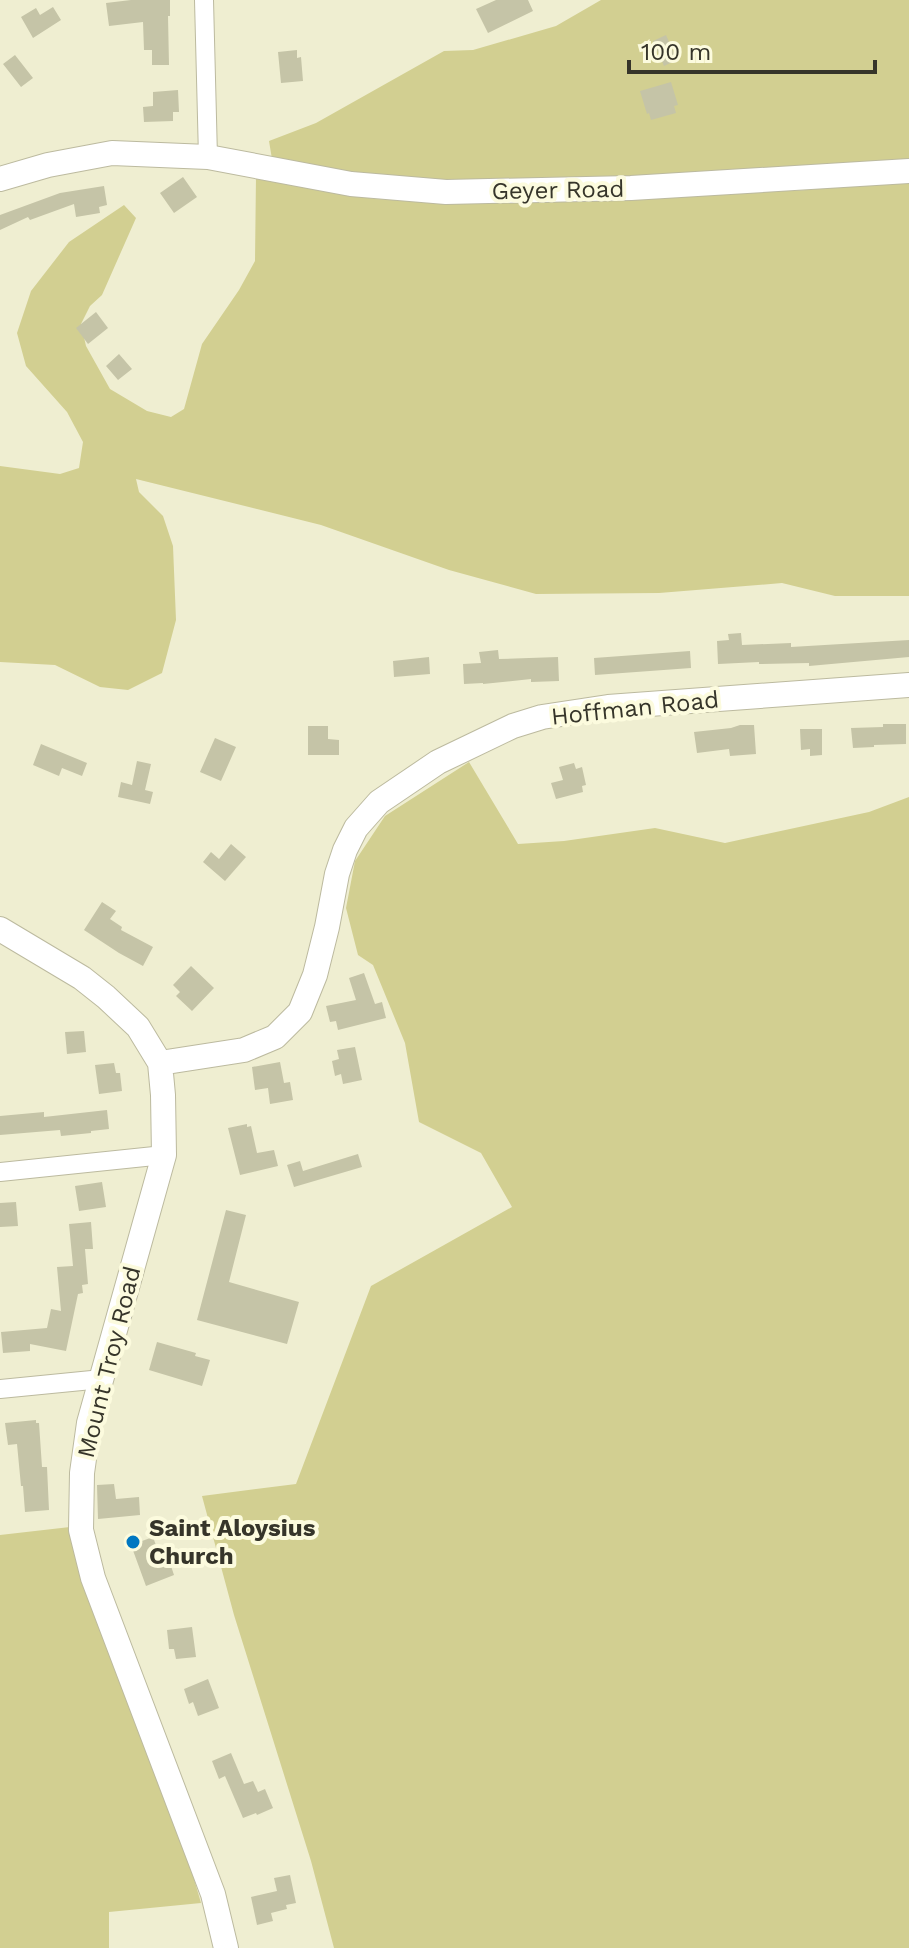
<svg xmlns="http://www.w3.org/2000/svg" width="909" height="1948" font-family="'Work Sans',sans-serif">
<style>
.green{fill:#d2cf91}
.building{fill:#c5c4a7}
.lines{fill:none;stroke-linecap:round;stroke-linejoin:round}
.street-casing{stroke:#bcba9f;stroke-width:20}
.secondary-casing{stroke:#bcba9f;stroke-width:26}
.street{stroke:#fff;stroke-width:18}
.secondary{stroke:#fff;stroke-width:24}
.poi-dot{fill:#0077c1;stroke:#fcfbde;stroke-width:3}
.labels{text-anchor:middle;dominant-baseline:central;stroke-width:8;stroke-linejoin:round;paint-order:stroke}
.street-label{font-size:24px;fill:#36352a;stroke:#fcfbde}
.poi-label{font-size:24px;font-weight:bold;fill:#36352a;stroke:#fcfbde;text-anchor:start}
</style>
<rect width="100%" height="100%" fill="#efeed1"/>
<path class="green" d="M601,0H909V159L693,177L442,182L339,170L272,159L269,141L316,123L444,51L473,50L556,26Z
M256,176L374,199L506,203L806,190L909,179V596H835L782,583L659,593L536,594L449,570L321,525L136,479L139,492L163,516L173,546L176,620L162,673L128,690L100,687L55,665L0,662V466L60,474L79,468L83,442L67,412L26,366L17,333L31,291L69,242L124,205L136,218L102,295L90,306L81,324L86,346L110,389L147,411L171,417L184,409L202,344L239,290L255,261Z
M469,762L518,844L564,841L655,828L725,843L869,812L909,797V1948H334L311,1861L234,1615L202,1496L296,1484L371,1286L512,1207L481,1153L419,1122L405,1043L373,965L358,955L346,908L355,861L385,816Z
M70,1527L192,1872L201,1903L109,1912V1948H0V1535Z"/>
<path class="building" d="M131,0H170V16H168L169,65H152V50H144L143,22L109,26L106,3Z
M496,0H528L533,11L488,33L476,9Z
M53,7L61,20L33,38L21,17L36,8L40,15Z
M666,35L677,60L664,66L653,41Z
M297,50V58L301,57L303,81L281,83L278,52Z
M15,55L33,78L21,87L3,64Z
M671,82L678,105L674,106L676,113L651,120L649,113L647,114L640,91Z
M178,90L179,112H173V121L144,122L143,107L153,106V92Z
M183,177L197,197L174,213L160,193Z
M104,186L107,205L99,207L100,213L76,217L74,204L30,220L28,217L0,230V215L60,193Z
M96,312L108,328L88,344L76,328Z
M119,354L132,369L118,380L106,366Z
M741,633L742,645L791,643V647L909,640V657L809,666V663L759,664V662L718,664L717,641L729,640L728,634Z
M498,650L499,659L558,657L559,681L531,682V679L483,684V683L464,684L463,664L481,663L479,652Z
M690,651L691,668L595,675L594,658Z
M429,657L430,674L394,677L393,661Z
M883,724H906V744L874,745V747L853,748L851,728L883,727Z
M740,725H754L756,754L730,756L729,749L697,753L694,732L731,728Z
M308,726H328V739L339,740V755H308Z
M800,729H822V755L810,756V749L801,750Z
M215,738L236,747L221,781L200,772Z
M41,744L87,763L82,776L62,768L59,776L33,765Z
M137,761L151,764L145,790L153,792L150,804L118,797L121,782L132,785Z
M574,763L576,769L582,767L586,785L582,786L583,792L556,799L551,783L563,780L559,767Z
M231,844L246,857L225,881L203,862L211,852L219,859Z
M102,902L116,911L110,919L122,927L121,930L153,947L143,966L119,953L84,930Z
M191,966L214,988L192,1011L176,996L180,992L173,985Z
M364,973L375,1004L382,1002L386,1018L338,1030L336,1021L330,1022L326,1006L356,1000L349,978Z
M84,1031L86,1052L67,1054L65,1032Z
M355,1047L362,1080L343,1084L341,1074L335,1076L332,1061L339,1059L337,1050Z
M280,1062L284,1083L290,1082L293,1100L270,1104L268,1088L255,1090L252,1067Z
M114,1063L116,1073H120L122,1091L99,1094L95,1065Z
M107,1110L109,1129L91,1131V1133L61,1136L60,1130L0,1135V1116L44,1112V1117Z
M247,1124V1127L251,1126L257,1153L274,1150L278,1166L240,1175L228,1128Z
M358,1154L362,1167L294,1187L287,1165L300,1161L303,1171Z
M102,1182L106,1207L79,1211L75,1186Z
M16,1202L18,1226L0,1227V1203Z
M226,1210L246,1215L229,1282L299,1302L287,1344L197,1320Z
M91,1222L93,1249H85L88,1284L82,1285L83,1293L78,1294L66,1351L30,1344V1351L3,1353L1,1332L47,1328L51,1309L61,1311L57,1267L73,1266L69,1224Z
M157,1342L196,1353L195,1356L210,1360L202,1386L149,1370Z
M36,1420V1423H39L42,1467H47L49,1510L25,1512L23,1486H21L17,1444L8,1445L5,1423Z
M114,1484L116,1499L139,1497L140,1515L98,1519L97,1485Z
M153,1537L162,1562L169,1560L174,1575L146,1586L131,1545Z
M192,1627L196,1657L176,1659L174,1649H169L167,1630Z
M208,1679L219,1708L198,1716L193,1702L189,1704L184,1689Z
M231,1753L244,1784L253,1781L258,1792L265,1789L273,1808L257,1815L256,1813L243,1818L225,1776L219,1779L212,1761Z
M290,1875L296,1903L286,1905L287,1909L271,1913L273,1921L257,1925L251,1897L277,1891L274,1878Z"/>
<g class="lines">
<g class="street-casing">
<path id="street" d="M204,0L208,157
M0,1172L164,1155
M0,1389L102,1379"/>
</g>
<g class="secondary-casing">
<path id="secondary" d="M0,179L48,165L112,153L208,157L351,184L446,192L631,188L909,171
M0,929L82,978L106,997L138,1027L160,1063L163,1095L164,1155L89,1423L82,1473L81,1530L93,1578L213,1894L226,1948
M160,1063L244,1050L275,1037L300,1012L315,975L327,927L337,874L345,850L356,828L379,802L438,762L513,726L542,717L608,707L909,685"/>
</g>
<use href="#street" class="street"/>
<use href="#secondary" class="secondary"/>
</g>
<circle class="poi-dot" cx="133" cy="1542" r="8"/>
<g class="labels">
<g class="street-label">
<text transform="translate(558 190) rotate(-1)">Geyer Road</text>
<text transform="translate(635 708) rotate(-6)">Hoffman Road</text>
<text transform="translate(109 1362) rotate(-76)">Mount Troy Road</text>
</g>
<g class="poi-label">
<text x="149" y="1528">Saint Aloysius<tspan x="149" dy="28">Church</tspan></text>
</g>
</g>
<path d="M629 60v12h246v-12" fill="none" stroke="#36352a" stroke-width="4"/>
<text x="641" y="60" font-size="24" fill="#36352a" stroke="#fcfbde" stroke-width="6" paint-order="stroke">100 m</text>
</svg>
